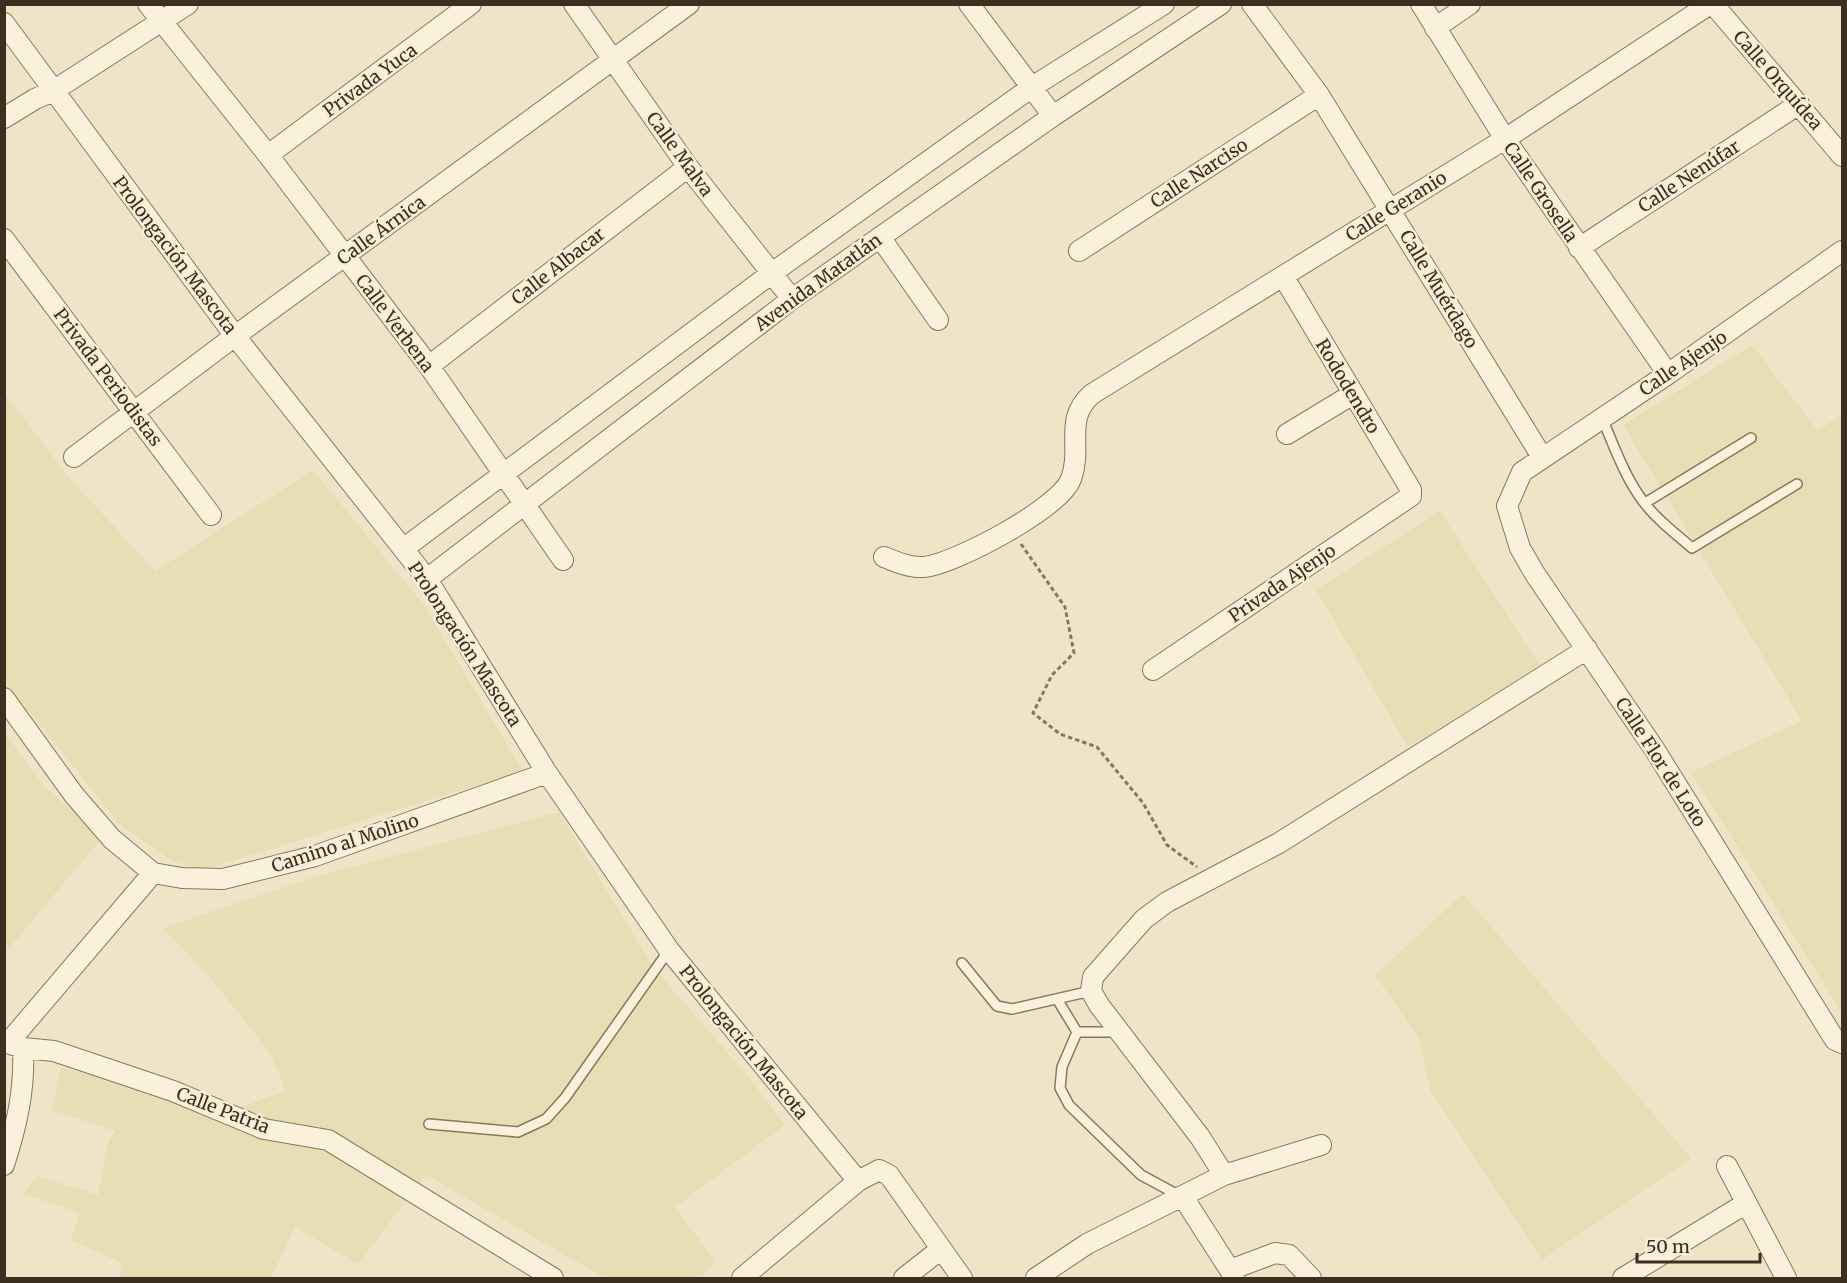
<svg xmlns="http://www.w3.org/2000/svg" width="1847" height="1283" font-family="Merriweather,serif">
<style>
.farmland{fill:#e6deb5}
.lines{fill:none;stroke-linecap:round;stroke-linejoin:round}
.service-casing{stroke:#8d765c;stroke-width:12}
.minor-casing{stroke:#8d765c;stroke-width:22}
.path{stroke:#8d765c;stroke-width:3;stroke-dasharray:4.5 3;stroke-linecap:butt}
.service{stroke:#faf1dc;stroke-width:9}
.minor{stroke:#faf1dc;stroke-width:20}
.labels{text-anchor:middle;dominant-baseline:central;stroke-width:5;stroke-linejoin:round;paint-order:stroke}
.street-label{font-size:18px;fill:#3d2e20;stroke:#f7eed8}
</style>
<rect width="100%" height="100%" fill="#f0e4c8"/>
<path class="farmland" d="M1752,345L1818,431L1842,414V1013L1691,772L1802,721L1623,425Z
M4,392L65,473L155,571L313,470L424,605L523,771L203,870L172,861L120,825L5,681Z
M1440,511L1540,666L1408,747L1316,590Z
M4,731L41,783L102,838L5,953Z
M559,812L654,968L751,1080L785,1125L675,1207L715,1261L701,1278H605L426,1175L358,1264L295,1227L271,1278H120L122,1263L71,1240L80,1213L23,1194L37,1176L98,1195L108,1142L115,1131L52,1110L61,1067L226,1112L286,1091L270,1053L214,982L163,928L311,878Z
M1463,894L1691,1158L1542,1260L1430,1090L1419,1038L1375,975Z"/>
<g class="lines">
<g class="service-casing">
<path id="service" d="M1602,418C1617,453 1630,493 1660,520C1670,530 1682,539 1692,548L1797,484
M1645,503L1751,438
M962,963L997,1006L1012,1009L1091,991
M1057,999L1077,1032H1119
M1077,1032L1062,1067L1060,1088L1069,1105L1141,1175L1180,1196
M429,1124L518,1132L546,1119L565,1098L669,950"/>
</g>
<g class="minor-casing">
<path id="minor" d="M148,4L268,155L429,366L563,560
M574,4L688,167L792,299
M969,4L1053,116
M1252,4L1319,95L1542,457
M1421,4L1505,139L1668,374
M1713,4L1842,156
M4,23L235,336L427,579L547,773L669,950L858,1181
M1435,28L1470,4
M4,118L35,99L53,91L188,4
M268,155L471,4
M880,237L938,320
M4,239L211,515
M1579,248L1799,104
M1079,251L1319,95
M1842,251L1668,374L1522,472L1507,506L1520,548L1535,574L1655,750L1835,1040L1842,1043
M429,366L688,167
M1287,434L1353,394
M74,457L235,336L689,4
M403,549L772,273L1032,87L1164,4
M884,557C896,562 910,568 924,567C955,564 1060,508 1071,479C1083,447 1063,419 1092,394L1505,139L1710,4
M427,579L792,299L1053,116L1221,4
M1153,670L1411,496V490L1283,276
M4,698L74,795L112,839L153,873L182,878L223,879L315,856L547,773
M4,1042L23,1048L54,1051L173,1091L264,1129L328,1140L553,1278
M8,1043L153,873
M4,1165C17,1125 25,1089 23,1048
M1727,1166L1786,1278
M1224,1175L1200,1137L1099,1005L1091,991L1093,977L1144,919L1167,902L1279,843L1587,649
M1183,1197L1235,1278
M1230,1270L1275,1253L1289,1255L1311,1278
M742,1278L858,1181L879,1170L889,1175L962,1278
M904,1278L941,1249
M1036,1278L1087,1244L1224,1175L1321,1145
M1623,1278L1745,1204"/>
</g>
<path class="path" d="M1021,544L1065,607L1074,653L1052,675L1033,713L1060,734L1097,747L1143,803L1167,845L1197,867"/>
<use href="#service" class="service"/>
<use href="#minor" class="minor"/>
</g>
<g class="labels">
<g class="street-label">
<text transform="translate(370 80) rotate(-36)">Privada Yuca</text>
<text transform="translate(1778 80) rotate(49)">Calle Orquídea</text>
<text transform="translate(680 154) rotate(54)">Calle Malva</text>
<text transform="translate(1199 173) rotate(-33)">Calle Narciso</text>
<text transform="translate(1689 176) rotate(-33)">Calle Nenúfar</text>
<text transform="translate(1541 192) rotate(56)">Calle Grosella</text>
<text transform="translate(1396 206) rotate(-32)">Calle Geranio</text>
<text transform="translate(381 230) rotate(-36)">Calle Árnica</text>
<text transform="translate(175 255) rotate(53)">Prolongación Mascota</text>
<text transform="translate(558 266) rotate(-38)">Calle Albacar</text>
<text transform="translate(818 282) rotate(-36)">Avenida Matatlán</text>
<text transform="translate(1439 289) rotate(59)">Calle Muérdago</text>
<text transform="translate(395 323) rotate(53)">Calle Verbena</text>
<text transform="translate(1683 363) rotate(-34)">Calle Ajenjo</text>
<text transform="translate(108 377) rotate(53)">Privada Periodistas</text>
<text transform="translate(1348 386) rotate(59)">Rododendro</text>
<text transform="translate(1282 583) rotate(-34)">Privada Ajenjo</text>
<text transform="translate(465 644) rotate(57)">Prolongación Mascota</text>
<text transform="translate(1661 762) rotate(57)">Calle Flor de Loto</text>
<text transform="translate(345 843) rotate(-18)">Camino al Molino</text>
<text transform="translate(744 1042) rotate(51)">Prolongación Mascota</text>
<text transform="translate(223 1110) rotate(21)">Calle Patria</text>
</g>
</g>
<rect width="1847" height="1283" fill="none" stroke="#3d2e20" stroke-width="12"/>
<path d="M1637 1253v9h123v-9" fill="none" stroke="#3d2e20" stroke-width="3"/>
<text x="1646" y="1253" font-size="18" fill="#3d2e20" stroke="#f7eed8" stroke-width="4.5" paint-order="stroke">50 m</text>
</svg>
